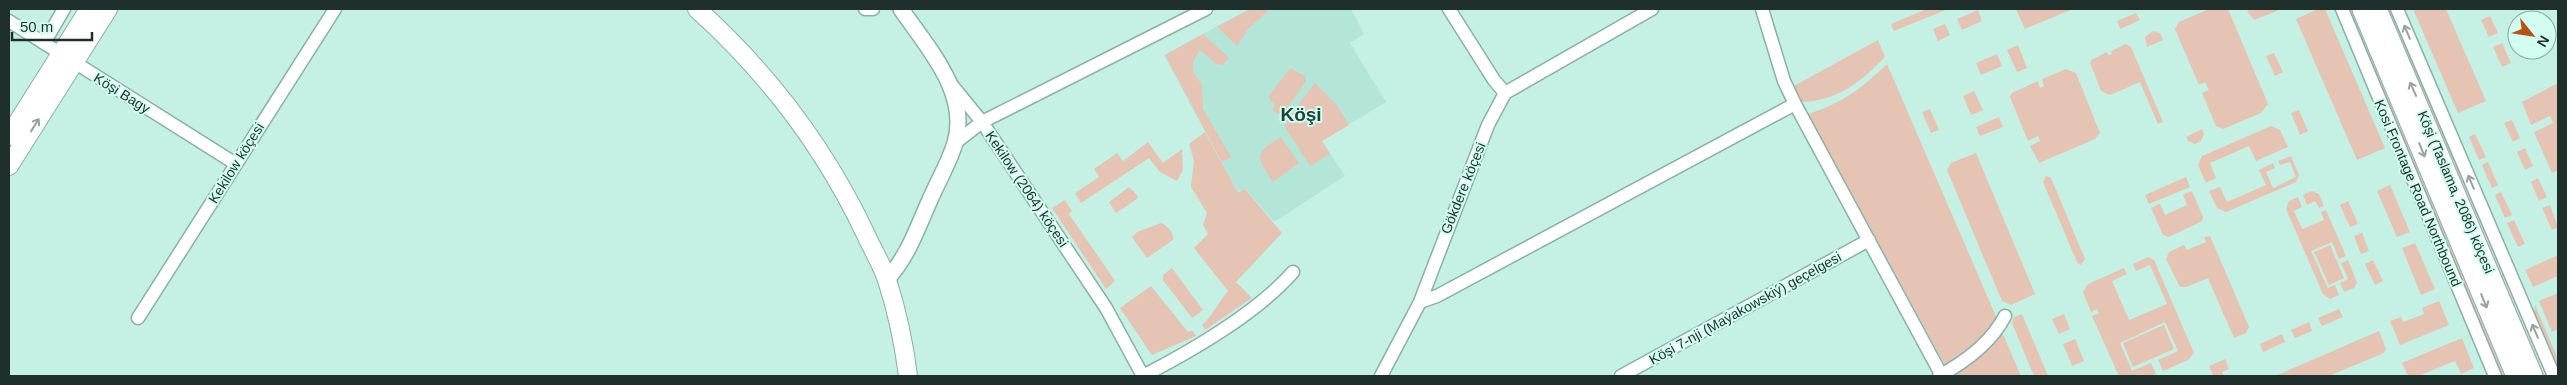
<svg xmlns="http://www.w3.org/2000/svg" width="2567" height="385" font-family="Helvetica,sans-serif">
<style>
.built{fill:#b3e6d8}
.green{fill:#e6c4b4}
.lines{fill:none;stroke-linecap:round;stroke-linejoin:round}
.minor-casing{stroke:#89b2a7;stroke-width:15}
.tertiary-casing{stroke:#89b2a7;stroke-width:18}
.secondary-casing{stroke:#89b2a7;stroke-width:20}
.primary-casing{stroke:#89b2a7;stroke-width:21}
.minor{stroke:#fff;stroke-width:12}
.tertiary{stroke:#fff;stroke-width:15}
.secondary{stroke:#fff;stroke-width:18}
.primary{stroke:#fff;stroke-width:19}
.oneway{stroke:#9aa2a0}
.labels{text-anchor:middle;dominant-baseline:central;stroke-width:4;stroke-linejoin:round;paint-order:stroke}
.street-label{font-size:14px;fill:#1f302c;stroke:#d2fdf1}
.district-label{font-size:19px;font-weight:bold;fill:#1e453c;stroke:#d2fdf1}
</style>
<rect width="100%" height="100%" fill="#c5f0e4"/>
<path class="built" d="M1249,9H1351L1364,34L1350,43L1386,102L1322,141L1345,176L1274,222L1246,189L1239,191L1236,189L1164,55Z"/>
<path class="green" d="M1250,9H1270L1248,29L1237,46L1217,27Z
M1927,9H1948L1894,31L1891,24Z
M2016,9H2073L2025,29Z
M2209,9H2228L2268,104L2261,113L2223,129L2216,126L2202,93L2209,90L2205,82L2199,85L2175,29L2179,22Z
M2253,9H2276L2277,11L2254,20L2247,11Z
M2318,9H2325L2385,148L2357,160L2296,19Z
M2348,9H2354L2423,173L2418,175Z
M2385,9H2390L2454,160L2449,161Z
M2413,9H2446L2486,101L2458,113Z
M1978,10L1982,21L1962,30L1957,19Z
M2136,13L2140,20L2120,29L2117,21Z
M2490,16L2498,33L2489,37L2481,20Z
M1945,24L1950,35L1938,41L1933,29Z
M2153,31L2160,33L2163,40L2147,47L2145,37Z
M1203,34L1229,58L1223,65L1216,64L1200,50L1193,62V71L1202,85L1203,109L1231,157L1222,162L1165,55Z
M1878,40L1885,57C1861,82 1836,102 1800,102L1792,87Z
M2502,43L2511,63L2502,67L2493,47Z
M2126,44L2131,47L2163,122L2158,124L2140,82L2110,95L2101,91L2090,63L2091,60L2107,52L2108,55L2112,54L2111,51Z
M2018,45L2027,68L2017,72L2007,50Z
M2274,53L2283,72L2275,76L2266,56Z
M1997,54L2002,66L1981,75L1976,63Z
M1887,64L1998,321L1980,342L1946,367L1808,114C1843,103 1862,88 1887,64Z
M1290,68L1305,76L1306,81L1285,112L1280,114L1273,111L1274,104L1268,97Z
M2066,69L2076,73L2100,133L2095,139L2039,163L2030,146L2040,141L2038,136L2028,141L2010,97L2012,93L2038,81L2040,88L2044,86L2042,79Z
M1315,83L1337,105L1349,125L1322,141L1330,154L1310,166L1286,129L1285,122Z
M2558,83V170L2552,173L2534,132L2553,123L2550,116L2531,125L2522,102Z
M1974,91L1983,110L1971,115L1963,96Z
M1930,109L1939,130L1931,133L1922,112Z
M2299,110L2308,131L2300,135L2291,113Z
M1999,117L2003,127L1980,136L1976,127Z
M2512,120L2520,138L2513,142L2504,123Z
M2271,126L2280,130L2288,147L2256,161L2249,146L2210,163L2216,178L2206,183L2198,165L2202,156Z
M2202,129L2204,134L2201,141L2195,144L2188,141L2186,137Z
M1205,132L1236,189L1239,192L1245,189L1282,233L1236,282L1252,298L1205,330L1202,325C1213,315 1218,303 1228,291L1194,248L1208,234L1203,225L1207,213L1191,187L1194,161L1189,144Z
M2475,134L2486,157L2479,160L2469,137Z
M1281,137L1299,163L1273,182C1256,156 1253,154 1281,137Z
M1148,142L1163,163L1182,149L1183,170L1177,181L1160,172L1149,158L1081,203L1075,193L1099,177L1094,169L1117,153L1123,161Z
M2525,148L2533,166L2525,170L2517,152Z
M1976,153L2035,294L2011,305L2002,301L1947,170L1951,163Z
M2291,156L2299,175L2296,182L2226,212L2217,208L2209,191L2220,187L2227,202L2266,185L2259,170L2273,163L2275,168L2266,172L2273,188L2296,177L2290,162L2280,165L2278,161Z
M2488,162L2498,185L2492,188L2482,165Z
M2455,164L2545,376H2540L2451,165Z
M2046,176L2051,178L2085,259L2081,265L2077,262L2043,182Z
M2186,177L2190,187L2149,204L2145,195Z
M2424,177L2509,376H2503L2420,179Z
M2538,178L2547,197L2539,201L2531,182Z
M2390,185L2410,232L2397,237L2377,191Z
M1129,187L1138,196L1137,199L1116,213L1109,202Z
M2192,191L2203,217L2202,221L2169,237L2163,235L2151,208L2160,204L2165,215L2187,205L2183,195Z
M2312,191L2319,194L2324,206L2319,208L2315,201L2307,205L2303,195Z
M2501,192L2512,215L2505,218L2495,195Z
M2298,197L2302,207L2294,211L2302,229L2324,220L2321,212L2326,210L2346,256L2339,259L2332,242L2311,251L2328,288L2335,285L2339,295L2330,299L2323,294L2286,209L2289,201Z
M1065,200L1072,211L1069,214L1115,281L1106,289L1052,208Z
M2348,201L2358,224L2350,227L2340,205Z
M2550,205L2558,227L2552,230L2542,208Z
M2514,220L2525,244L2518,247L2507,223Z
M1161,223C1168,225 1174,234 1173,240L1147,258L1132,237L1137,232Z
M2362,233L2369,251L2361,254L2354,236Z
M2210,236L2249,327L2246,333L2234,338L2208,278L2186,287H2180L2166,259L2169,252L2184,245L2187,250L2206,242L2204,237Z
M2415,243L2435,289L2421,295L2402,248Z
M2330,245L2344,278L2329,285L2314,252Z
M2558,255V276L2533,287L2525,270Z
M2148,257L2154,260L2194,353L2188,360L2163,371L2158,360L2178,351L2165,322L2120,343L2132,371L2151,363L2156,374L2150,376H2119L2092,316L2099,313L2097,309L2091,312L2083,292L2088,284L2124,268L2127,274L2112,281L2129,320L2167,304L2150,265L2136,271L2133,264Z
M2348,260L2357,283L2354,288L2344,292L2340,283L2348,279L2341,263Z
M2373,260L2383,281L2375,285L2365,264Z
M1172,268L1203,310L1192,318L1163,280V275Z
M1151,286L1188,332L1192,330L1196,336L1152,355L1120,308Z
M2558,293V329L2552,332L2539,301Z
M2439,301L2449,325L2400,345L2390,321L2401,317L2403,322L2424,314L2422,308Z
M2535,305L2558,359V369L2534,313Z
M2339,309L2343,317L2322,326L2318,318Z
M2022,314L2048,376H2034L2012,323L2014,317Z
M2064,314L2070,329L2059,334L2052,319Z
M2309,322L2312,331L2295,338L2291,330Z
M2164,325L2174,349L2133,367L2123,343Z
M2379,331L2386,349L2384,353L2329,376H2275Z
M2002,332L2021,376H1951L2001,333Z
M2282,334L2285,342L2263,352L2260,344Z
M2462,338L2474,368L2461,374L2455,361L2418,376H2408L2402,363Z
M2075,339L2084,361L2072,366L2063,344Z
M2225,359L2229,369L2222,372L2224,376H2213L2209,366Z"/>
<g class="lines">
<g class="minor-casing">
<path id="minor" d="M865,9H873
M1762,9L1784,81L1795,104L1942,376
M2342,9L2495,376
M2397,9L2554,376
M9,21L236,164
M44,43L64,9
M951,84L982,122L1106,308L1143,376
M1505,93L1652,9
M955,143L982,122L1206,9
M1420,302L1437,296L1795,104
M138,318L335,9
M1143,376C1193,350 1256,314 1293,272
M1381,376L1420,302L1488,125L1505,93L1494,80L1449,9
M1621,376L1869,240
M1939,376C1965,362 1991,343 2005,316"/>
</g>
<g class="tertiary-casing">
<path id="tertiary" d="M887,279C907,258 917,229 929,202C937,183 949,163 955,143C970,93 927,47 901,9"/>
</g>
<g class="secondary-casing">
<path id="secondary" d="M697,9C768,73 825,148 866,235C873,250 882,265 887,280C897,311 904,344 908,376
M9,136L89,9
M9,166L108,9"/>
</g>
<g class="primary-casing">
<path id="primary" d="M2362,9L2516,376
M2377,9L2533,376"/>
</g>
<use href="#minor" class="minor"/>
<use href="#tertiary" class="tertiary"/>
<use href="#secondary" class="secondary"/>
<use href="#primary" class="primary"/>
</g>
<defs><path id="oneway-shaft" d="M-6 0H5M1.5-3L5.5 0L1.5 3" fill="none" stroke-width="1.6" stroke-linecap="round" stroke-linejoin="round" transform="scale(1.25)"/></defs>
<g class="oneway">
<use href="#oneway-shaft" transform="translate(2407 32) rotate(-113)"/>
<use href="#oneway-shaft" transform="translate(2413 89) rotate(-114)"/>
<use href="#oneway-shaft" transform="translate(35 125) rotate(-58)"/>
<use href="#oneway-shaft" transform="translate(2422 150) rotate(68)"/>
<use href="#oneway-shaft" transform="translate(2471 182) rotate(-113)"/>
<use href="#oneway-shaft" transform="translate(2484 301) rotate(68)"/>
<use href="#oneway-shaft" transform="translate(2535 331) rotate(-113)"/>
</g>
<g class="labels">
<g class="street-label">
<text transform="translate(122 93) rotate(32)">Köşi Bagy</text>
<text transform="translate(236 163) rotate(-58)">Kekilow köçesi</text>
<text transform="translate(1463 188) rotate(-68)">Gökdere köçesi</text>
<text transform="translate(1027 189) rotate(56)">Kekilow (2064) köçesi</text>
<text transform="translate(2456 192) rotate(67)">Köşi (Taslama, 2086) köçesi</text>
<text transform="translate(2418 193) rotate(67)">Kosi Frontage Road Northbound</text>
<text transform="translate(1745 308) rotate(-29)">Köşi 7-nji (Maýakowskiý) geçelgesi</text>
</g>
<g class="district-label">
<text x="1301" y="114">Köşi</text>
</g>
</g>
<rect width="2567" height="385" fill="none" stroke="#1f302c" stroke-width="20"/>
<g transform="translate(2532 35) rotate(120)"><circle r="24" fill="#d2fdf1" stroke="#8aaba2"/>
<path d="M0-4L9 19L0 12L-9 19Z" fill="#b65418"/>
<text y="-8" font-size="14" font-weight="bold" text-anchor="middle" fill="#1f302c">N</text>
</g>
<path d="M12 32v8h80v-8" fill="none" stroke="#1f302c" stroke-width="2.5"/>
<text x="20" y="32" font-size="15" fill="#1f302c" stroke="#d2fdf1" stroke-width="4" paint-order="stroke">50 m</text>
</svg>
